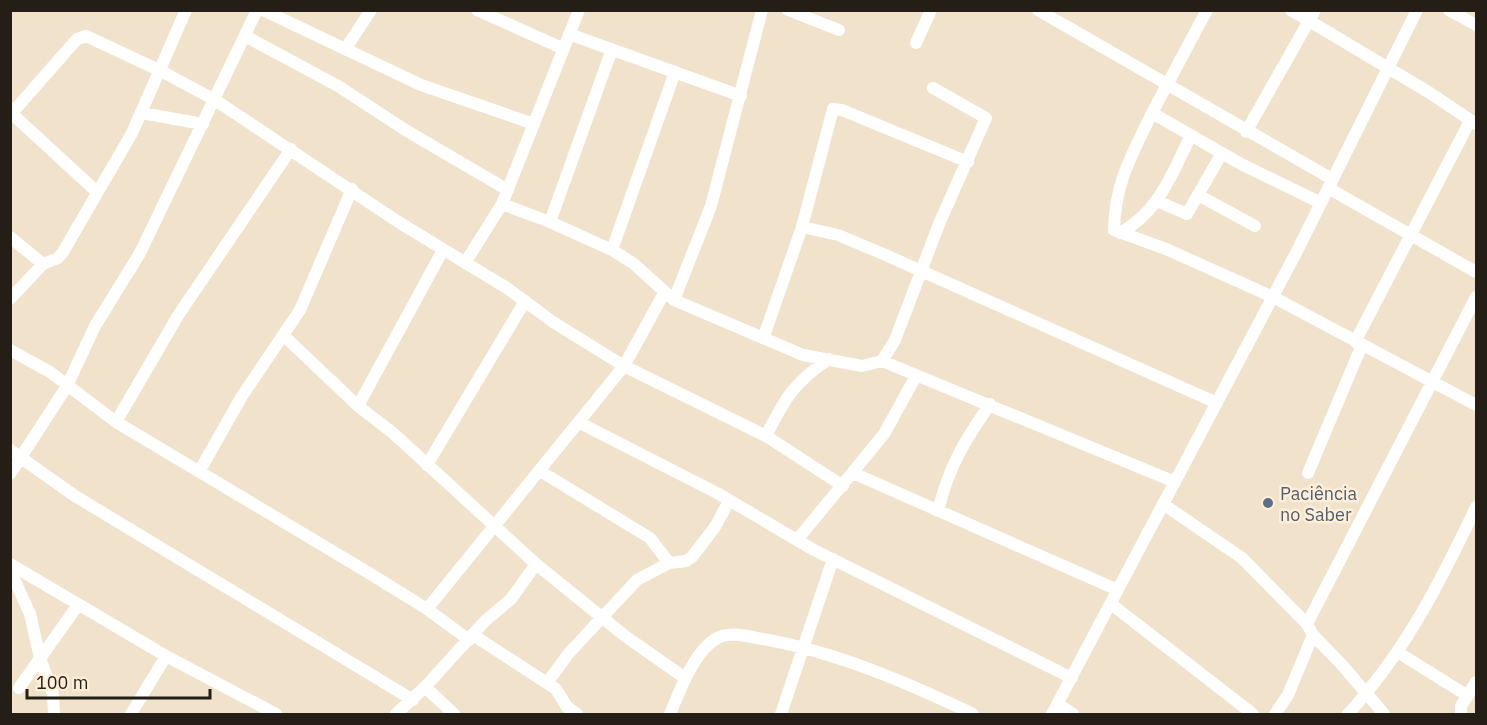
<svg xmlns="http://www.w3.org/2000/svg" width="1487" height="725" font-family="'IBM Plex Sans',sans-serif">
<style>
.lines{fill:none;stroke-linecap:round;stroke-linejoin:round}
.street{stroke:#fff;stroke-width:12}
.service-dot{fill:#5c6f8a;stroke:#ffefd8;stroke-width:2}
.labels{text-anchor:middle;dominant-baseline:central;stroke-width:5;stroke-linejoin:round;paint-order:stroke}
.service-label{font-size:18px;fill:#4e5e75;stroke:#ffefd8;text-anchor:start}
</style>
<rect width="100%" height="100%" fill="#f1e2cb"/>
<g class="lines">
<path class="street" d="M263,10L421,85L534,124
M477,10L564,49
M788,10L839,30
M1038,10L1332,179
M1291,10L1430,93L1476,124
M1449,10L1476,25
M569,34L741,96
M245,36L338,86L407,131L508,190
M916,43L931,10
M346,48L371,10
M10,112L97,192
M12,113L77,39L86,36L161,71L215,100L400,223L507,288L553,322L624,366L766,436L843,486
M142,113L203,124
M1152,113L1207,10
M1246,132L1315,10
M1328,188L1476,272
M1200,196L1255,226
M1157,201L1187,214L1222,153
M1321,203L1241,164L1152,113C1132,155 1115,182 1114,230L1166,249L1273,297L1476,405
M502,204L550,222L612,250L634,264L674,300L803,355L862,366L882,361L1175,482
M550,222L612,49
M802,227L838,235L881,253L1217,403
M1120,233C1159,212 1172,174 1191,135
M10,237L43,264
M612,250L675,72
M465,263L502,204L579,10
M10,299L43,264L58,258L63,252L132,133L186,10
M674,300L711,206L762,10
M283,335L358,406L393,433L536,564L625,636L685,678
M764,336L802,227L833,109L842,110L968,162
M1355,342L1470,121
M10,350L50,372L116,422L369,573L427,609L469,640
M882,361L895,340L939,224L986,118L933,88
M358,406L443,250
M116,422L179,314L291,149
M580,423L717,493L814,550L1072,678
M766,436C784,400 794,382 829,359
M10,450L75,496L413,700
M427,465L525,301
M200,470L242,396L300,310L352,189
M540,471L650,538L669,563
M853,473L1118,590
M1308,473L1362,345
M10,474L67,386L95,326L140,253L257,10
M1163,504L1242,558L1307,624L1313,635L1343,666L1384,714
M938,511C949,466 964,442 990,404
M797,540L884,434L916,376
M10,564L166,656L276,714
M10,570L30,614L40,658L53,694L54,714
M1111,604L1253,714
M427,609L624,366L664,293
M1307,624L1476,297
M473,635L556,689L567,707L577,714
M1399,653L1468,696
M547,683L569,653L637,580L669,563L686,561L692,557L715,527L729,501
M425,687L454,714
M19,688L78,605
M1058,704L1073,714
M131,714L166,656
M396,714L425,687L485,621L511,599L536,564
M670,714C680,691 695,646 722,636C734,632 751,637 763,639C836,652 906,682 973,714
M781,714L833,559
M1052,714L1296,253L1417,10
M1275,714L1288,695L1313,635
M1348,714C1405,652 1440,583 1476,507
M1461,714V706L1476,682"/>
</g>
<circle class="service-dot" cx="1268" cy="503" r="6"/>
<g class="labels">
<g class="service-label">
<text x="1280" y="493">Paciência<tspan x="1280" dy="21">no Saber</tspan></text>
</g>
</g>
<rect width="1487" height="725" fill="none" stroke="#241e16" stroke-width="24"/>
<path d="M27 689v9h183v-9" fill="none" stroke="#241e16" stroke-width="3"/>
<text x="36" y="689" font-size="18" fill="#241e16" stroke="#ffefd8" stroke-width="4.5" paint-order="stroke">100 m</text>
</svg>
